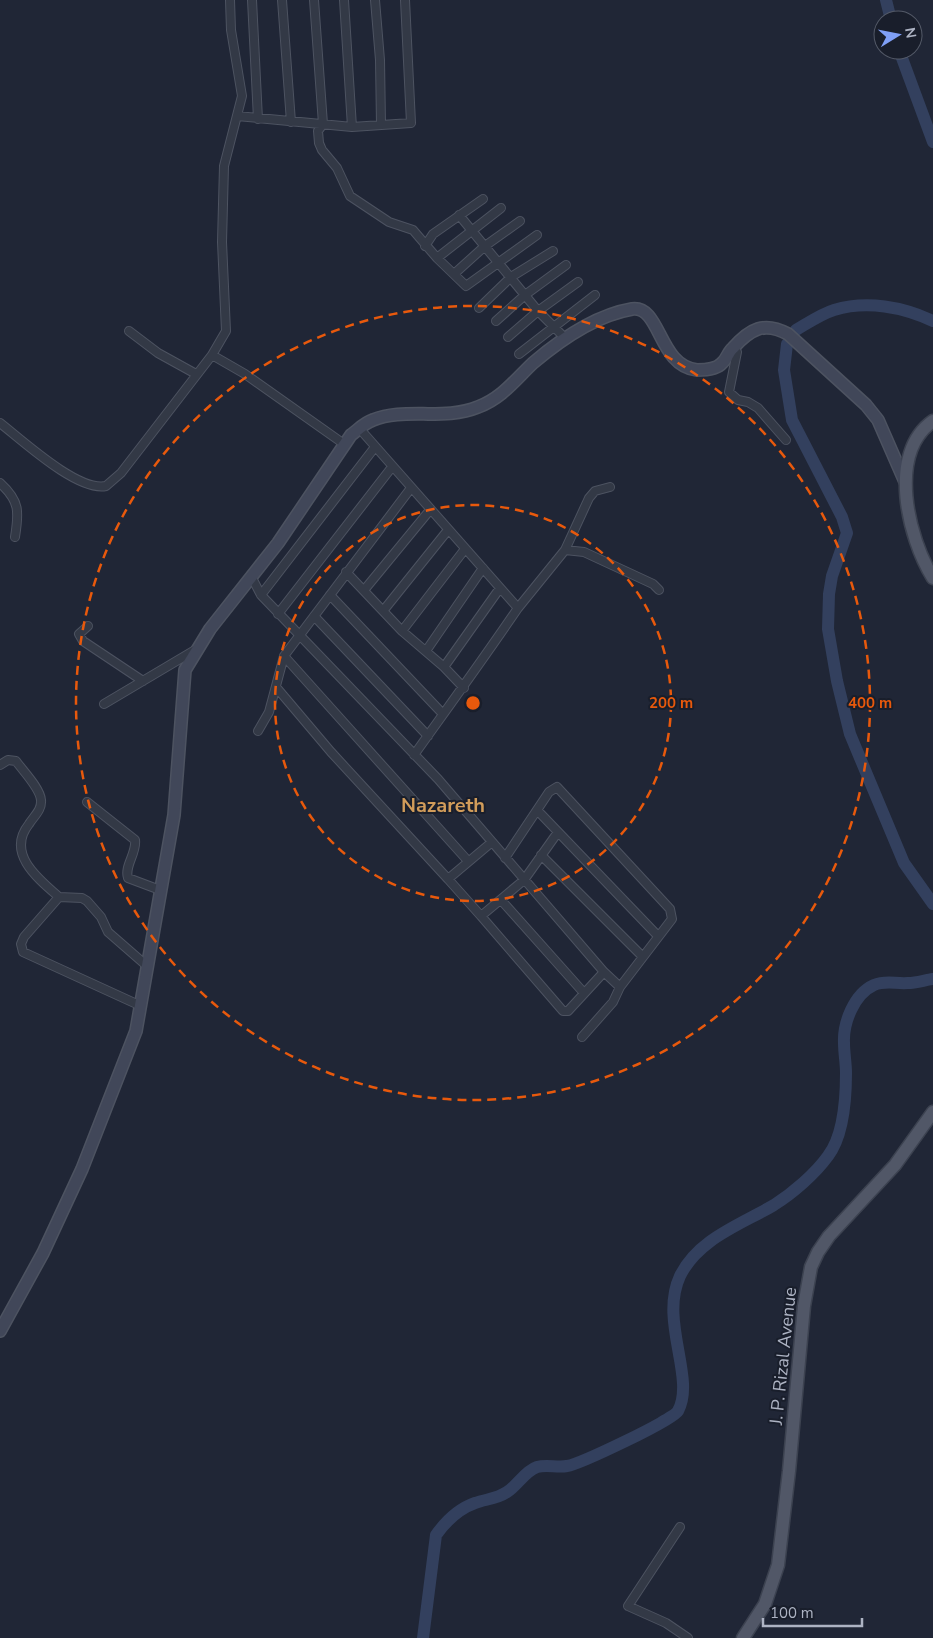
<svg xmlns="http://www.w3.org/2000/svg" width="933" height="1638" font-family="'Nunito Sans',sans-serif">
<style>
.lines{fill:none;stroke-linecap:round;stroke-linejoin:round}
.river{stroke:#33405e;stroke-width:12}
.minor-casing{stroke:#4d5361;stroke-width:10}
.secondary-casing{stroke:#4d5361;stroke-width:14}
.primary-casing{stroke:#3c4250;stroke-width:15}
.minor{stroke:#333946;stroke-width:8}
.secondary{stroke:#414759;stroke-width:11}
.primary{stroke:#515767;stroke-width:12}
.ring{fill:none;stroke:#e8590c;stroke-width:2.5;stroke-dasharray:9 6}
.labels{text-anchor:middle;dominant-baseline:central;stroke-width:4;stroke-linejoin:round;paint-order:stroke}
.street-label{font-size:18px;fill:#adb3c3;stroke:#191e2b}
.quarter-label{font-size:20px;font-weight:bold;fill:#d19c5a;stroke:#191e2b}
.centre{fill:#e8590c;stroke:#191e2b;stroke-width:2.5}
.ring-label{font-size:15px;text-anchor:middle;font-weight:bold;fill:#e8590c;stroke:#191e2b;stroke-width:4;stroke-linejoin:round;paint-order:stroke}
</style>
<rect width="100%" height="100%" fill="#202636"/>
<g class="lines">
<path class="river" d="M886,0L891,20
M899,50L933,142
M796,330C808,323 821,314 834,310C867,300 903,307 933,321
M787,344L784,370L792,420L842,517L847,533L832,576L829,594L828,629L837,681L850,734L904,863L933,904
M423,1638L436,1535C446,1521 458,1509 475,1503C486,1499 497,1499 507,1492C517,1486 525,1471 537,1467C547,1464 557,1468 567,1466C580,1464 673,1420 678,1411C696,1378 659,1321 680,1276C698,1239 740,1225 774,1205C793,1193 815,1174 828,1156C844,1135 846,1099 846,1073C846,1063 844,1053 844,1043C843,1023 854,994 874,985C886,980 895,984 908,983C916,983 925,980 933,979"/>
<g class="minor-casing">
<path id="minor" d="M230,0L231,30L242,96L224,166L222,242L226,331L212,355L245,374L344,444
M252,0L258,119
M282,0L291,122
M314,0L323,124L318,131L319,143L322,150L337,168L350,196L389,222L413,230L437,258L466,286L537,235
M344,0L352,127
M375,0L380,60L381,125
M237,116L352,127L411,123L405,0
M459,215L538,311L565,338
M425,246L433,234L483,199
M437,258L501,208
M454,274L485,246L520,221
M479,308L511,277L553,251
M496,321L525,295L566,265
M129,331L158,353L196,374
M508,337L538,311L578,282
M731,349L737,352L729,392L738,400L748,402L758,408L786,440
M519,354L595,295
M0,423C23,441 78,492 106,486L121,473L212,355
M359,428L518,608C484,658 449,706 414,755
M0,483C20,501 19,512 15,537
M565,550L589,498L595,491L610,487
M346,572L402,631L444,667L464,688
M251,576L261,595L438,779L604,972L620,987L672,919L670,909L557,787L549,792L505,858
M365,589L430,510
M261,595L375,447
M330,595L442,713
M518,608L565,550L584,552L653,584L659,590
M383,611L448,530
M278,614L392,467
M314,616L428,736
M88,626L79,634L83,641L143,681
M402,631L465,549
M426,651L483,568
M284,656L468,861
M444,667L500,588
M276,687L331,752L448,879L492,842
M104,704L195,650
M258,731L269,712L284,656L411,488
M0,765L8,760L16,761C23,771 40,788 41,800C42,810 34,816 29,824C6,853 37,878 59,897L82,898L87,901L101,917L108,932L147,966
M87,802L135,840C137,853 124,866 128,878L160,890
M537,810L658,936
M541,855L642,956
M448,879L481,916L524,880L558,832
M59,897L24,937L21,944L23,952L141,1006
M501,900L584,993
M481,916L563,1011H568L604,972
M582,1037L613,1002L620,987
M680,1527L628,1606L666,1623L688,1638"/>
</g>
<g class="secondary-casing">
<path id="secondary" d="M0,1331L43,1253L82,1169L136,1031L174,815L185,670L210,629L278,543L351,435C358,430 364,423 373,420C404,407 444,421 478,407C502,398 515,380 533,363C560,340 597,315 632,309C661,305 658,366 697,370C704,370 717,369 722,363C727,359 728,352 733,348C750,329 764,321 788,334L866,405L878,420L906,484"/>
</g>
<g class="primary-casing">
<path id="primary" d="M933,421C887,453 908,538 933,578
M743,1638L765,1604L778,1565L789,1471L804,1306L811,1267L818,1252L829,1236L895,1165L933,1112"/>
</g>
<use href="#minor" class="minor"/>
<use href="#secondary" class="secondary"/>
<use href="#primary" class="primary"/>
</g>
<g class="ring">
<circle cx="473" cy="703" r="198"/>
<circle cx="473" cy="703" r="397"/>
</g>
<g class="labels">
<g class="street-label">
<text transform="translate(783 1356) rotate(-84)">J. P. Rizal Avenue</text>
</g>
<g class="quarter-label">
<text x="443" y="805">Nazareth</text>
</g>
</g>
<circle cx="473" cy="703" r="8" class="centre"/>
<g class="ring-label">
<text x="671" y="708">200 m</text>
<text x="870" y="708">400 m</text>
</g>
<g transform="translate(898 35) rotate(80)"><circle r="24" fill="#191e2b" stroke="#545a68"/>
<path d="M0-4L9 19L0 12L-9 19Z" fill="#7f9ff6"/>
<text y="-8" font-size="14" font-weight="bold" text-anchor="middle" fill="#adb3c3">N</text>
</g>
<path d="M763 1618v8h99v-8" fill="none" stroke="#adb3c3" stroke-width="2.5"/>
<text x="770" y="1618" font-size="15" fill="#adb3c3" stroke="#191e2b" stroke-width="4" paint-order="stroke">100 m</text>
</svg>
